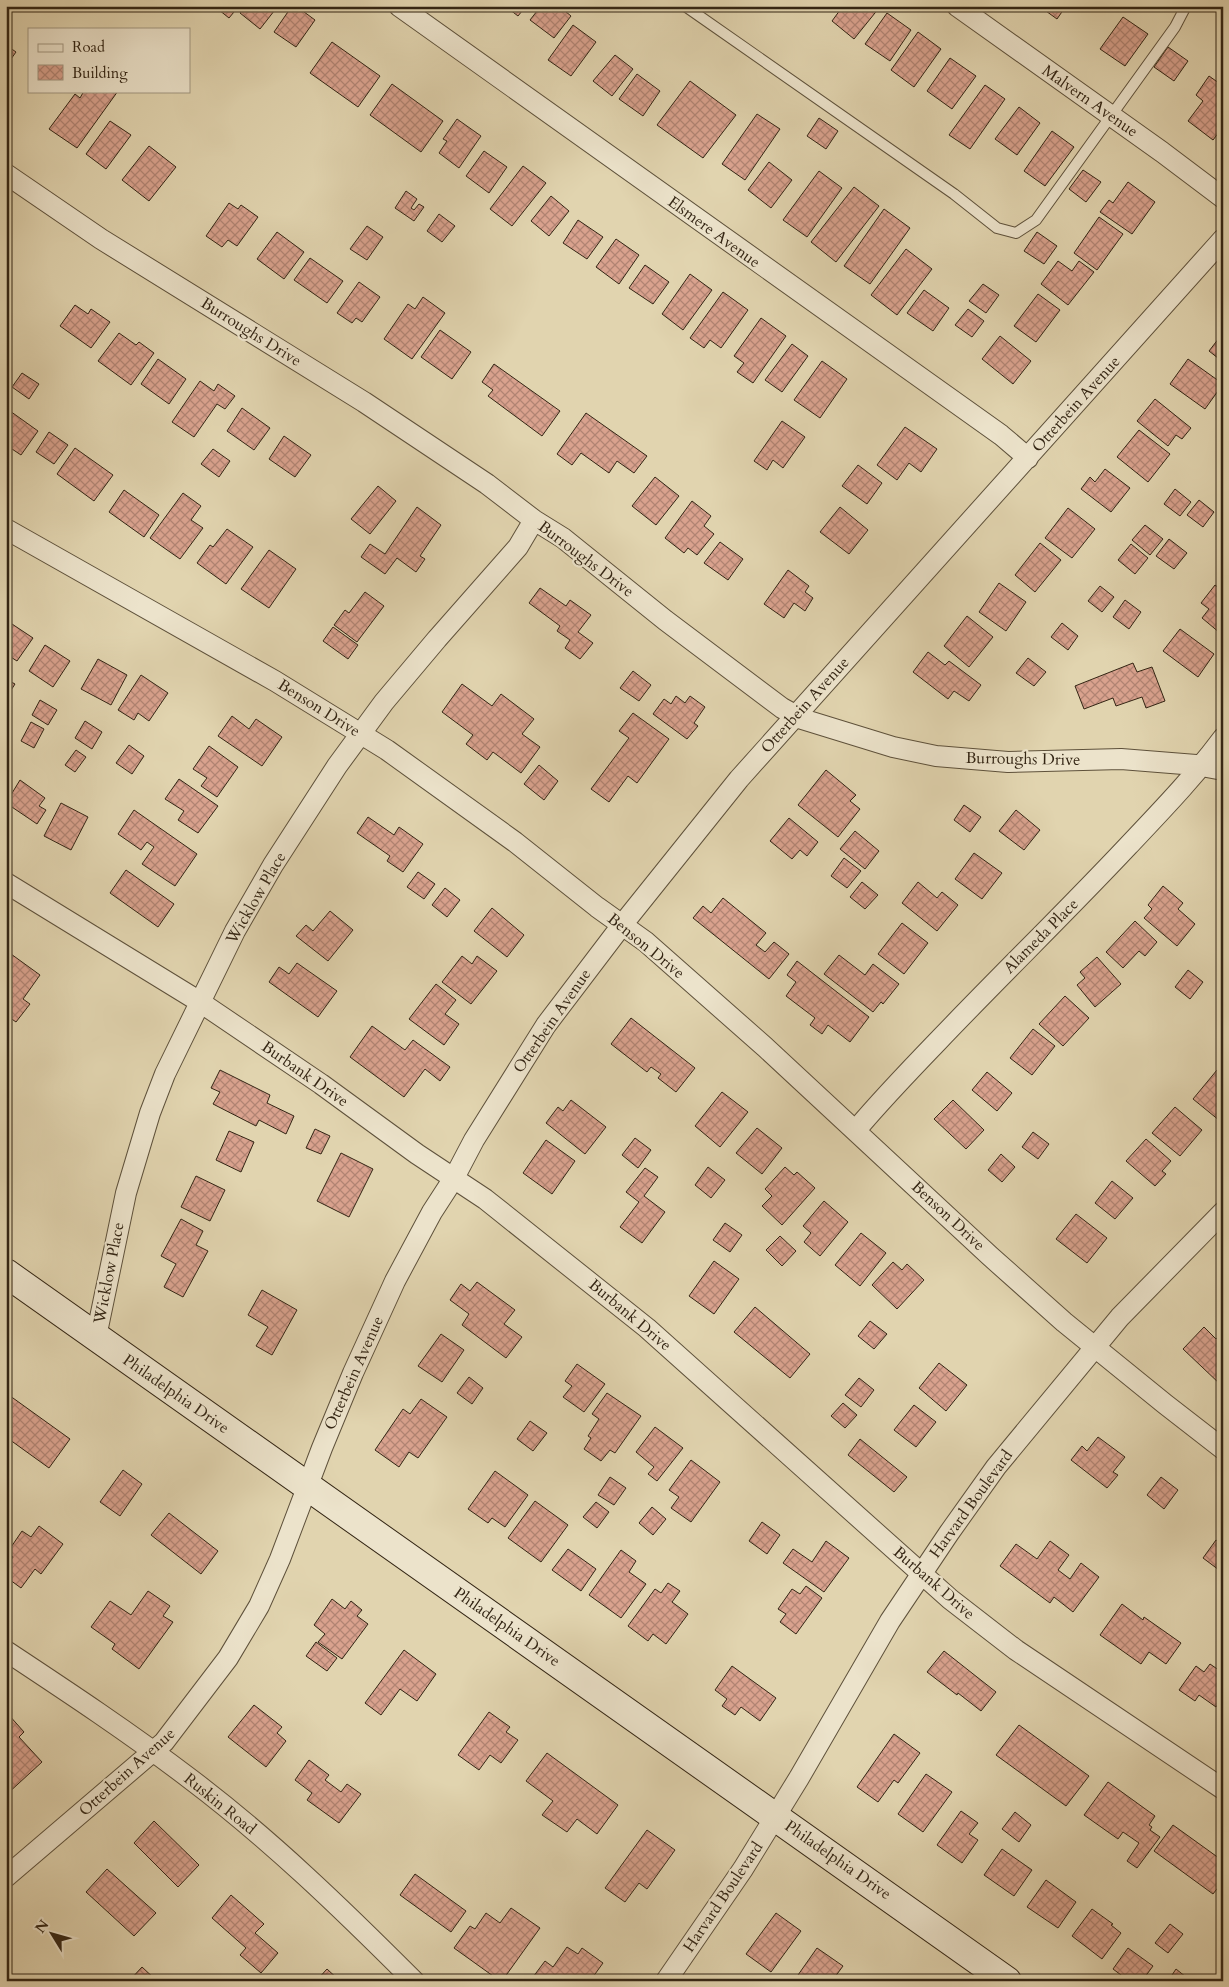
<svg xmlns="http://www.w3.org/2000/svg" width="1229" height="1987" font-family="Cardo,serif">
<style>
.building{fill:url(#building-cross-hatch);stroke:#332514}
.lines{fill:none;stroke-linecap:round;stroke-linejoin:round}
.service-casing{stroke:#5e513b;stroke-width:12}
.minor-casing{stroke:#5e513b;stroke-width:22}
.secondary-casing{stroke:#332514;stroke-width:30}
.service{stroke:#ece3cb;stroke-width:10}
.minor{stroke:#ece3cb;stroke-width:20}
.secondary{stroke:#ece3cb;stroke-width:28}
.labels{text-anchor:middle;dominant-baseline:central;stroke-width:4.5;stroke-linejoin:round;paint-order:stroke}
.street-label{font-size:16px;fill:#332514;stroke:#ece3cb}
</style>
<defs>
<pattern id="building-cross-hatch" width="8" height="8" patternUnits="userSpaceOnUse" patternTransform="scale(1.25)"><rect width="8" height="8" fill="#d9a28e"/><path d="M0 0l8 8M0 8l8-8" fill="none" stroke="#b18473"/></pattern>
</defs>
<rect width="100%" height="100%" fill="#e1d4af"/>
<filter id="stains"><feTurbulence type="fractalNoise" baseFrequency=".004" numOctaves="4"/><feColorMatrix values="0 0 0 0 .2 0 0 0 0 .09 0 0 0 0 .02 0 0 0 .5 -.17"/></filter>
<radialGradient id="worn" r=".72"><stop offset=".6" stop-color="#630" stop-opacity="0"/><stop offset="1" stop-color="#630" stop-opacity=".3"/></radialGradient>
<path class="building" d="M214,6H239L229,18Z
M245,6H278L260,29L240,13Z
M292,6H296L315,20L296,47L274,32Z
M505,6H526L518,16Z
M541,6H559L571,16L554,38L530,20Z
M843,6H877L879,8L854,39L832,21Z
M1039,6H1066L1057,19Z
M887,13L911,30L890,61L865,44Z
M1123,17L1148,34L1125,66L1100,49Z
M573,25L596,42L571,76L548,60Z
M918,32L941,49L914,87L891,70Z
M332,42L380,76L358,107L310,73Z
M6,45L16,52L6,66Z
M1168,47L1188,61L1174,81L1154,67Z
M615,55L633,69L612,96L593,81Z
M950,58L976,76L952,109L927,91Z
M637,74L660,91L643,116L619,99Z
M1209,76L1223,86V127L1213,140L1188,121L1203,101L1196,95Z
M690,81L736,115L703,158L657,125Z
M392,84L443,121L421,152L370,115Z
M985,85L1005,99L970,149L949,135Z
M84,91H118L77,148L49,129L75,94L80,98Z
M1019,107L1040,123L1017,155L995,139Z
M757,114L780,129L745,180L722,164Z
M819,118L838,131L826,149L807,136Z
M457,119L481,136L459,168L439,153L447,141L443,139Z
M110,121L131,135L106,169L86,154Z
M1052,131L1074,147L1045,186L1024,171Z
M149,146L176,167L149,201L122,180Z
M484,151L507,167L489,193L466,176Z
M769,162L792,180L771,208L748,190Z
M523,166L546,183L512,226L490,209Z
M1083,170L1101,182L1086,202L1069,189Z
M819,171L842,188L807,237L783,220Z
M1128,182L1155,202L1132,234L1100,212L1109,200L1113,203Z
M854,187L879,206L836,262L811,242Z
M406,191L417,199L411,208L414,210L419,204L424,207L414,221L395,208Z
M551,196L569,211L549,236L531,221Z
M229,203L238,209L241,205L258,217L237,246L228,240L222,247L206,236Z
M884,209L910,228L870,284L844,266Z
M439,214L455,226L442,242L427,231Z
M1099,217L1123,234L1097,270L1074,253Z
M578,220L603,237L587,259L563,243Z
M367,226L383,237L367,260L350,249Z
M277,232L304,252L284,279L257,259Z
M1037,232L1057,246L1044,264L1024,251Z
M616,239L639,255L619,284L596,267Z
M906,249L932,269L897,315L871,295Z
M310,258L343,281L327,303L294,280Z
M1058,261L1072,271L1079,261L1094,272L1068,305L1041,284Z
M645,265L669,282L653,304L629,288Z
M690,274L712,290L683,330L662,314Z
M359,282L380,297L362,322L356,318L352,323L337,313Z
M983,284L999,295L986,313L969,301Z
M924,290L949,308L933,331L907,313Z
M723,292L748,310L721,348L710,340L704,348L690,338Z
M1038,294L1060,310L1036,342L1014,326Z
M423,297L445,313L412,359L384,339L408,304L415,309Z
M75,305L88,314L91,309L110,322L91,348L60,326Z
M968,309L984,321L972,337L955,325Z
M761,318L786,336L753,383L737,372L744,363L734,356Z
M440,330L471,352L452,379L421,357Z
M119,333L136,345L139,342L154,353L131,385L98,361Z
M1223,333V362L1209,351Z
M1000,336L1031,361L1013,384L982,359Z
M792,344L808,356L782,392L765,380Z
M158,359L186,379L169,404L141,384Z
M1188,359L1223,384L1205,409L1170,384Z
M822,361L847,379L820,418L794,400Z
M494,364L560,411L542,436L488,396L493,390L482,382Z
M22,373L39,384L29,399L12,387Z
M200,381L214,391L218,384L235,396L225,409L217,404L194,437L172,422Z
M1155,399L1191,428L1182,439L1176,435L1168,446L1137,421Z
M242,408L270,428L254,450L227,431Z
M10,411L38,431L21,455L6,445V416Z
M586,413L647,456L634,473L617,461L609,473L581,453L572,465L557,454Z
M782,421L805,437L783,468L773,460L767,470L754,461Z
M905,427L937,449L921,472L909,463L897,480L877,465Z
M1139,430L1170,454L1148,482L1117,457Z
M49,432L68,445L54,464L36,452Z
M284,436L311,455L295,477L269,459Z
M75,448L113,475L94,501L57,474Z
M213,449L230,461L219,477L201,464Z
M858,465L882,483L867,504L842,486Z
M1105,469L1130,488L1111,512L1081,489L1090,477L1095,482Z
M655,477L679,496L656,525L632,506Z
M378,486L396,501L370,534L351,519Z
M1175,489L1191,502L1180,516L1164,504Z
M124,490L159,515L144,537L109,512Z
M183,493L201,506L191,520L203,528L180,559L150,538Z
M1199,500L1214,512L1203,527L1187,515Z
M692,501L711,516L704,526L714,534L697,555L688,548L684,553L665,538Z
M417,507L441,525L420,556L425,559L416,572L397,558L385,574L361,557L370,544L385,554Z
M840,507L868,530L849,554L820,532Z
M1068,508L1095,529L1072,558L1045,538Z
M1145,525L1163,539L1150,555L1132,540Z
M227,529L253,547L226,584L197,563L210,545L213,547Z
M1169,539L1187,553L1174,569L1156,556Z
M720,542L743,559L728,580L704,563Z
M1040,543L1061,560L1035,592L1015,575Z
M1131,544L1148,558L1135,574L1118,560Z
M269,550L296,569L269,608L241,589Z
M788,570L809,586L805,592L813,598L805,611L794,603L784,618L764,604Z
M999,583L1026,602L1006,631L979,612Z
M1215,585L1223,591V630L1220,633L1202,618L1209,609L1201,603Z
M1100,586L1114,597L1102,612L1088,601Z
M540,588L566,606L570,600L591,615L578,632L593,643L580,659L565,648L570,640L557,631L560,626L529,603Z
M365,592L384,606L357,642L334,625L345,610L349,613Z
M1125,600L1141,612L1129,629L1113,617Z
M967,616L993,637L969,667L944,646Z
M6,620L33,638L17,661L6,654Z
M1062,623L1078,636L1068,650L1051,637Z
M333,627L358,645L348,659L323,641Z
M1180,629L1214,654L1198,677L1163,651Z
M45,645L70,661L53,687L29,671Z
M928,652L945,665L949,661L981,685L969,701L954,691L948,699L913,672Z
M1028,658L1046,672L1034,686L1016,673Z
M98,659L127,675L111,705L81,689Z
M1133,663L1137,672L1152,667L1165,701L1146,708L1142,697L1116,706L1113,698L1084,709L1075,686Z
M633,671L651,685L639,701L620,688Z
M141,675L168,693L149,721L138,713L134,720L118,710Z
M6,679L15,684L6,698Z
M462,684L492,706L501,694L534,719L522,734L540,747L521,773L493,752L487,760L466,744L473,735L442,712Z
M676,696L685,703L690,696L705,707L694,723L698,726L687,739L653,714L664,699L671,704Z
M40,700L57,710L48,725L32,715Z
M633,713L669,739L637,783L628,776L609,802L591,789L629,738L619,731Z
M232,716L249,729L256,719L282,737L262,766L218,736Z
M85,721L102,732L92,749L75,738Z
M31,722L44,729L34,748L21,741Z
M129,745L144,756L132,774L116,763Z
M209,746L238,767L217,797L201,786L207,778L193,769Z
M76,750L86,757L75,772L65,765Z
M539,765L558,781L544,800L524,784Z
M826,770L856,795L850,801L860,809L838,837L798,805Z
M179,779L218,806L198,833L178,820L184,811L165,799Z
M20,780L45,798L39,806L46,810L37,824L6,803Z
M61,803L88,817L71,850L44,836Z
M964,805L981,817L970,832L954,820Z
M134,810L197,854L175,886L142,864L154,847L147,842L141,850L118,834Z
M1016,810L1040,830L1024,850L999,831Z
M368,817L394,835L399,827L423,844L403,872L387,861L390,856L357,833Z
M789,818L818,842L807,856L800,850L792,859L770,841Z
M855,831L879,851L865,869L840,849Z
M974,853L1002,873L982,899L955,879Z
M844,858L861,871L847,888L831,876Z
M126,870L174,904L158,927L110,893Z
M418,872L435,884L424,899L407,887Z
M862,882L878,895L865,909L850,897Z
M918,882L937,898L942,892L958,905L937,931L902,903Z
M1163,886L1183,903L1178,909L1195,924L1177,946L1144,918L1152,909L1148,905Z
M445,888L460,900L447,917L432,905Z
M723,898L766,933L756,945L765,952L774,942L789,954L769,979L693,918L703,906L711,913Z
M492,908L524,935L507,957L474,931Z
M330,911L353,930L328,961L296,936L306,925L313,931Z
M1135,921L1157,942L1145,956L1139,951L1123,968L1106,952Z
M902,923L928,943L904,974L878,954Z
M11,954L40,975L23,999L30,1004L16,1022L6,1015V960Z
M839,955L865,975L873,964L899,984L883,1004L881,1002L873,1012L824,974Z
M462,956L472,964L477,956L497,971L471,1004L442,982Z
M1097,957L1121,984L1095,1007L1077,985L1085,978L1080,972Z
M797,961L869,1017L850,1042L828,1025L822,1034L810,1025L815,1018L786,996L796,982L787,975Z
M297,963L337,991L318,1017L269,982L279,967L289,974Z
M1188,970L1203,982L1190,999L1175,987Z
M436,984L456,1000L445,1014L459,1024L444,1045L409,1019Z
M1065,996L1089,1018L1063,1046L1039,1024Z
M631,1018L695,1068L676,1092L658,1078L661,1074L651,1067L647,1072L611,1044Z
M372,1026L405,1050L413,1040L450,1067L440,1081L425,1069L404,1097L350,1057Z
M1033,1029L1055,1046L1032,1075L1010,1058Z
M220,1070L270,1095L267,1103L294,1116L286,1134L259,1120L256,1126L213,1104L220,1092L211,1088Z
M1217,1070L1223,1074V1119L1220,1121L1193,1099Z
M987,1072L1012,1093L997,1111L972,1090Z
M722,1092L748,1112L720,1147L695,1126Z
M571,1100L606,1127L585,1154L546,1123L558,1107L563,1111Z
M953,1100L984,1130L966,1149L934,1119Z
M1175,1107L1202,1130L1180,1156L1152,1133Z
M757,1128L782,1148L762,1174L736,1153Z
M315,1129L330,1136L321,1154L306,1148Z
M229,1131L254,1142L241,1172L216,1160Z
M1033,1132L1049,1144L1038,1159L1022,1147Z
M635,1138L651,1150L638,1168L622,1155Z
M1146,1139L1171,1161L1162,1171L1166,1174L1155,1186L1126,1161Z
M546,1140L575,1161L552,1194L523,1173Z
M341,1153L373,1169L349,1217L317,1201Z
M1001,1154L1015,1167L1002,1182L988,1170Z
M708,1167L725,1180L711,1198L695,1185Z
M785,1167L794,1175L797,1172L815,1188L782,1225L762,1206L772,1196L765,1189Z
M645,1168L658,1177L644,1196L665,1212L642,1243L620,1227L639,1202L626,1192Z
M196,1176L225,1190L210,1221L181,1207Z
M1112,1181L1133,1198L1115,1219L1095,1203Z
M824,1201L848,1222L820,1256L804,1242L811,1233L803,1226Z
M1076,1214L1107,1238L1087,1263L1056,1239Z
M181,1219L203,1231L196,1245L208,1251L183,1297L164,1287L176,1264L161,1256Z
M725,1223L742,1235L730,1252L713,1240Z
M861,1233L886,1253L860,1286L835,1265Z
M780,1236L796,1251L782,1266L766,1250Z
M714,1261L739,1279L714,1314L689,1296Z
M893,1262L902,1270L907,1264L924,1280L897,1309L872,1285Z
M477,1282L515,1310L504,1324L522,1337L506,1358L462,1325L469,1314L450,1300L461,1284L470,1291Z
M262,1290L297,1310L272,1355L256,1346L268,1327L248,1315Z
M755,1307L810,1354L790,1378L734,1332Z
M870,1321L887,1334L874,1349L858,1336Z
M1204,1327L1216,1339L1223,1332V1383L1221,1385L1183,1349Z
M441,1334L464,1350L442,1382L418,1366Z
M939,1363L967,1385L946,1411L919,1388Z
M577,1364L605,1384L584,1412L563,1397L572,1386L565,1381Z
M469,1377L483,1388L472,1404L457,1393Z
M859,1378L874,1390L861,1407L845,1395Z
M6,1393L70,1439L49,1468L6,1437Z
M607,1393L641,1416L615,1453L610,1450L601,1461L584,1449L591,1438L588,1436L599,1419L592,1414Z
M421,1399L447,1417L418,1458L409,1452L399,1467L375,1450L403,1409L410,1414Z
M843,1403L857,1415L845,1428L831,1416Z
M914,1405L936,1422L916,1447L894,1430Z
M530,1421L547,1433L533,1451L517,1439Z
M655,1427L683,1448L657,1481L648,1474L654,1467L636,1452Z
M1098,1437L1125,1457L1113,1472L1118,1475L1107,1488L1071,1460L1082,1446L1087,1451Z
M860,1439L907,1477L894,1492L848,1455Z
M691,1460L720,1482L691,1522L671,1508L679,1497L669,1490Z
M123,1470L142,1484L120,1516L100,1502Z
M495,1471L528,1495L505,1527L492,1518L488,1523L468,1509Z
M610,1477L626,1488L614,1505L598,1495Z
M1161,1477L1178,1490L1164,1509L1147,1495Z
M535,1501L568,1525L541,1562L508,1538Z
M596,1502L609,1512L597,1528L583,1517Z
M652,1507L666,1519L653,1535L639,1523Z
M169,1513L218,1551L201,1574L151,1535Z
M762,1522L780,1535L767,1554L749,1541Z
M39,1526L63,1544L41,1574L35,1569L21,1588L6,1577V1567L13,1557L7,1553L22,1531L31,1537Z
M1216,1540L1223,1545V1573L1203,1558Z
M826,1541L849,1558L824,1592L783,1563L793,1549L812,1562Z
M1050,1541L1069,1555L1058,1570L1070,1579L1081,1563L1099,1577L1073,1612L1054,1597L1050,1603L1000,1566L1016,1544L1037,1559Z
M568,1549L596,1569L581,1591L552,1570Z
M621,1550L636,1561L629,1572L646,1584L621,1618L589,1595Z
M668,1583L680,1591L672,1602L688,1614L666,1644L653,1634L648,1641L628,1626L655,1589L661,1593Z
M806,1586L822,1598L796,1634L780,1622L786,1614L778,1609L792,1589L800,1594Z
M148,1591L170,1606L163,1616L173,1622L139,1669L112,1649L115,1644L91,1627L110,1601L131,1615Z
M332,1599L345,1609L351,1601L362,1610L357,1616L368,1624L342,1659L318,1642L325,1634L314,1625Z
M1122,1604L1143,1620L1144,1617L1181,1643L1166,1664L1149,1652L1141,1664L1100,1635Z
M316,1642L337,1658L327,1671L306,1656Z
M404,1650L436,1674L417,1701L400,1689L381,1715L365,1703Z
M944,1651L996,1692L981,1711L958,1693L957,1695L927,1672Z
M1210,1664L1223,1673V1697L1216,1707L1199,1695L1195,1701L1179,1690L1196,1666L1204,1672Z
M732,1666L776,1698L760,1721L741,1707L735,1715L722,1706L727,1699L715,1690Z
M254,1705L282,1727L277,1733L286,1741L266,1767L228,1737Z
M489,1712L510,1727L506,1732L518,1740L501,1763L490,1755L479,1770L458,1755Z
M8,1714L24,1732L19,1737L42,1762L6,1795V1755L10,1751L6,1747V1716Z
M1019,1725L1089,1776L1066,1806L996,1755Z
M894,1734L920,1753L898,1783L894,1780L878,1802L857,1787Z
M547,1753L618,1805L597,1834L577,1819L567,1832L542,1815L553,1801L526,1781Z
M309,1760L329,1775L325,1780L341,1792L347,1784L361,1794L339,1823L307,1800L312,1793L295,1780Z
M926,1774L952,1792L923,1832L898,1814Z
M1108,1782L1155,1816L1149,1825L1152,1827L1150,1830L1160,1837L1137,1868L1127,1861L1139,1843L1123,1832L1118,1839L1084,1815Z
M961,1811L978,1823L969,1834L978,1840L962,1863L937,1845Z
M1015,1812L1031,1825L1019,1842L1002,1829Z
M154,1821L199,1865L178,1887L134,1843Z
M1173,1825L1223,1861V1881L1213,1894L1154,1851Z
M647,1830L675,1850L647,1889L639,1883L625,1902L605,1888Z
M1002,1849L1032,1870L1014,1896L984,1875Z
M107,1869L156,1913L134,1936L86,1892Z
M415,1874L466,1911L451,1932L400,1895Z
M1046,1880L1076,1902L1058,1928L1027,1907Z
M231,1895L264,1924L255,1933L278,1953L261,1973L240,1955L246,1948L212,1918Z
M511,1908L540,1928L502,1981H500L454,1948L470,1926L475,1929L486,1913L500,1923Z
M1092,1909L1113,1924L1111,1925L1121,1933L1102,1959L1072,1936Z
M776,1913L801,1931L771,1972L746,1954Z
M1170,1924L1183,1934L1168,1953L1155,1943Z
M567,1947L578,1954L582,1948L603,1963L590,1981H530L545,1961L553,1967Z
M817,1948L843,1966L832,1981H806L798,1975Z
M1128,1948L1153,1966L1142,1981H1129L1113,1969Z
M142,1967L157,1981H129Z
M327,1969L340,1981H316Z
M1176,1969L1191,1981H1168Z"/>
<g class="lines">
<g class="service-casing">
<path id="service" d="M685,6L954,194L997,228L1016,233L1036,220L1175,27L1186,6"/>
</g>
<g class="minor-casing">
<path id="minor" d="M399,6L1001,435L1028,458
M957,6L1162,152L1223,198
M6,174L101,239L364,402L487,484L534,520L563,538L665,620L782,708L802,719L893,747L936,756L1008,762L1121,759L1196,765L1223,770
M6,529L275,681L387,750L515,842L597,907L646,942L765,1047L990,1256L1064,1322L1165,1404L1223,1449
M6,883L200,1002L321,1084L417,1154L485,1199L647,1328L950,1599L1016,1650L1223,1789
M856,1130C882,1099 910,1070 938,1041C1001,975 1066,912 1128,846C1161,811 1194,777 1223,738
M96,1337L126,1193L150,1113L165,1074L235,931L273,865L337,766L384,702L437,639L518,547L534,520
M6,1651C68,1692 130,1733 189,1778C270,1839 343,1910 414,1981
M6,1877L164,1742L228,1658L259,1606L280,1559L322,1448L353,1373L395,1281L432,1212L454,1178L474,1140L546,1025L622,925L739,779L1223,239
M666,1981L743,1869L799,1778L890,1621L949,1533L996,1467L1120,1317L1223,1212"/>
</g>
<g class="secondary-casing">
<path id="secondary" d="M6,1273L1007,1981"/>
</g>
<use href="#service" class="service"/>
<use href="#minor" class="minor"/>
<use href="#secondary" class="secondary"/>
</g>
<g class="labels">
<g class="street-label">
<text transform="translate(1090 101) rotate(35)">Malvern Avenue</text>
<text transform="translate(714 232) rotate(36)">Elsmere Avenue</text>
<text transform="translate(251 332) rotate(32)">Burroughs Drive</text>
<text transform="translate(1076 404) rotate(-48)">Otterbein Avenue</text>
<text transform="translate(586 559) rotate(37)">Burroughs Drive</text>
<text transform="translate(805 705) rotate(-48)">Otterbein Avenue</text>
<text transform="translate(319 708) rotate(32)">Benson Drive</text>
<text transform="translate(1023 759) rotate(1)">Burroughs Drive</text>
<text transform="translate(256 898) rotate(-60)">Wicklow Place</text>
<text transform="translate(1041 936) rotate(-45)">Alameda Place</text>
<text transform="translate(646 946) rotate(39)">Benson Drive</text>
<text transform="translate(552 1021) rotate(-55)">Otterbein Avenue</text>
<text transform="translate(305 1074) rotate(35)">Burbank Drive</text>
<text transform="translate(948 1216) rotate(43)">Benson Drive</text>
<text transform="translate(109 1273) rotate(-79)">Wicklow Place</text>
<text transform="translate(630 1315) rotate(40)">Burbank Drive</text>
<text transform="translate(354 1373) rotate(-66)">Otterbein Avenue</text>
<text transform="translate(176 1394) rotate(35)">Philadelphia Drive</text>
<text transform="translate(971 1504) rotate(-54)">Harvard Boulevard</text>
<text transform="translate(934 1583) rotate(41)">Burbank Drive</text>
<text transform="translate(507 1627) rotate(35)">Philadelphia Drive</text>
<text transform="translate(127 1772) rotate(-42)">Otterbein Avenue</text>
<text transform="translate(220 1804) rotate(39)">Ruskin Road</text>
<text transform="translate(838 1860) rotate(35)">Philadelphia Drive</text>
<text transform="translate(723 1897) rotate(-56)">Harvard Boulevard</text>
</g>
</g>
<rect width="1229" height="1987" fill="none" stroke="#e1d4af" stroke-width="25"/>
<rect x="8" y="8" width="1214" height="1972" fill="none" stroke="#332514" stroke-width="2.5"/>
<rect x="12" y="12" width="1204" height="1962" fill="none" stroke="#332514"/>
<rect x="28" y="28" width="162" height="65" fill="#ece3cb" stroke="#a29782"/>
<rect x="38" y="44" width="25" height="8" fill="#ece3cb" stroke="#a29782"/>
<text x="72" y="52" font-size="15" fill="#332514">Road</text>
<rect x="38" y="65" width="25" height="15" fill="url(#building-cross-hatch)" stroke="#a29782"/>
<text x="72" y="78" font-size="15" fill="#332514">Building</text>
<g transform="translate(52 1934) rotate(307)" stroke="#ece3cb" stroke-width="4" paint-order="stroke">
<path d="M0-4L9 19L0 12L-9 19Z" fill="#332514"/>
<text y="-8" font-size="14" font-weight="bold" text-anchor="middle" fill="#332514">N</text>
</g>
<rect width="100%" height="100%" filter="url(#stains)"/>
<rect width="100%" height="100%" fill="url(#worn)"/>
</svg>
